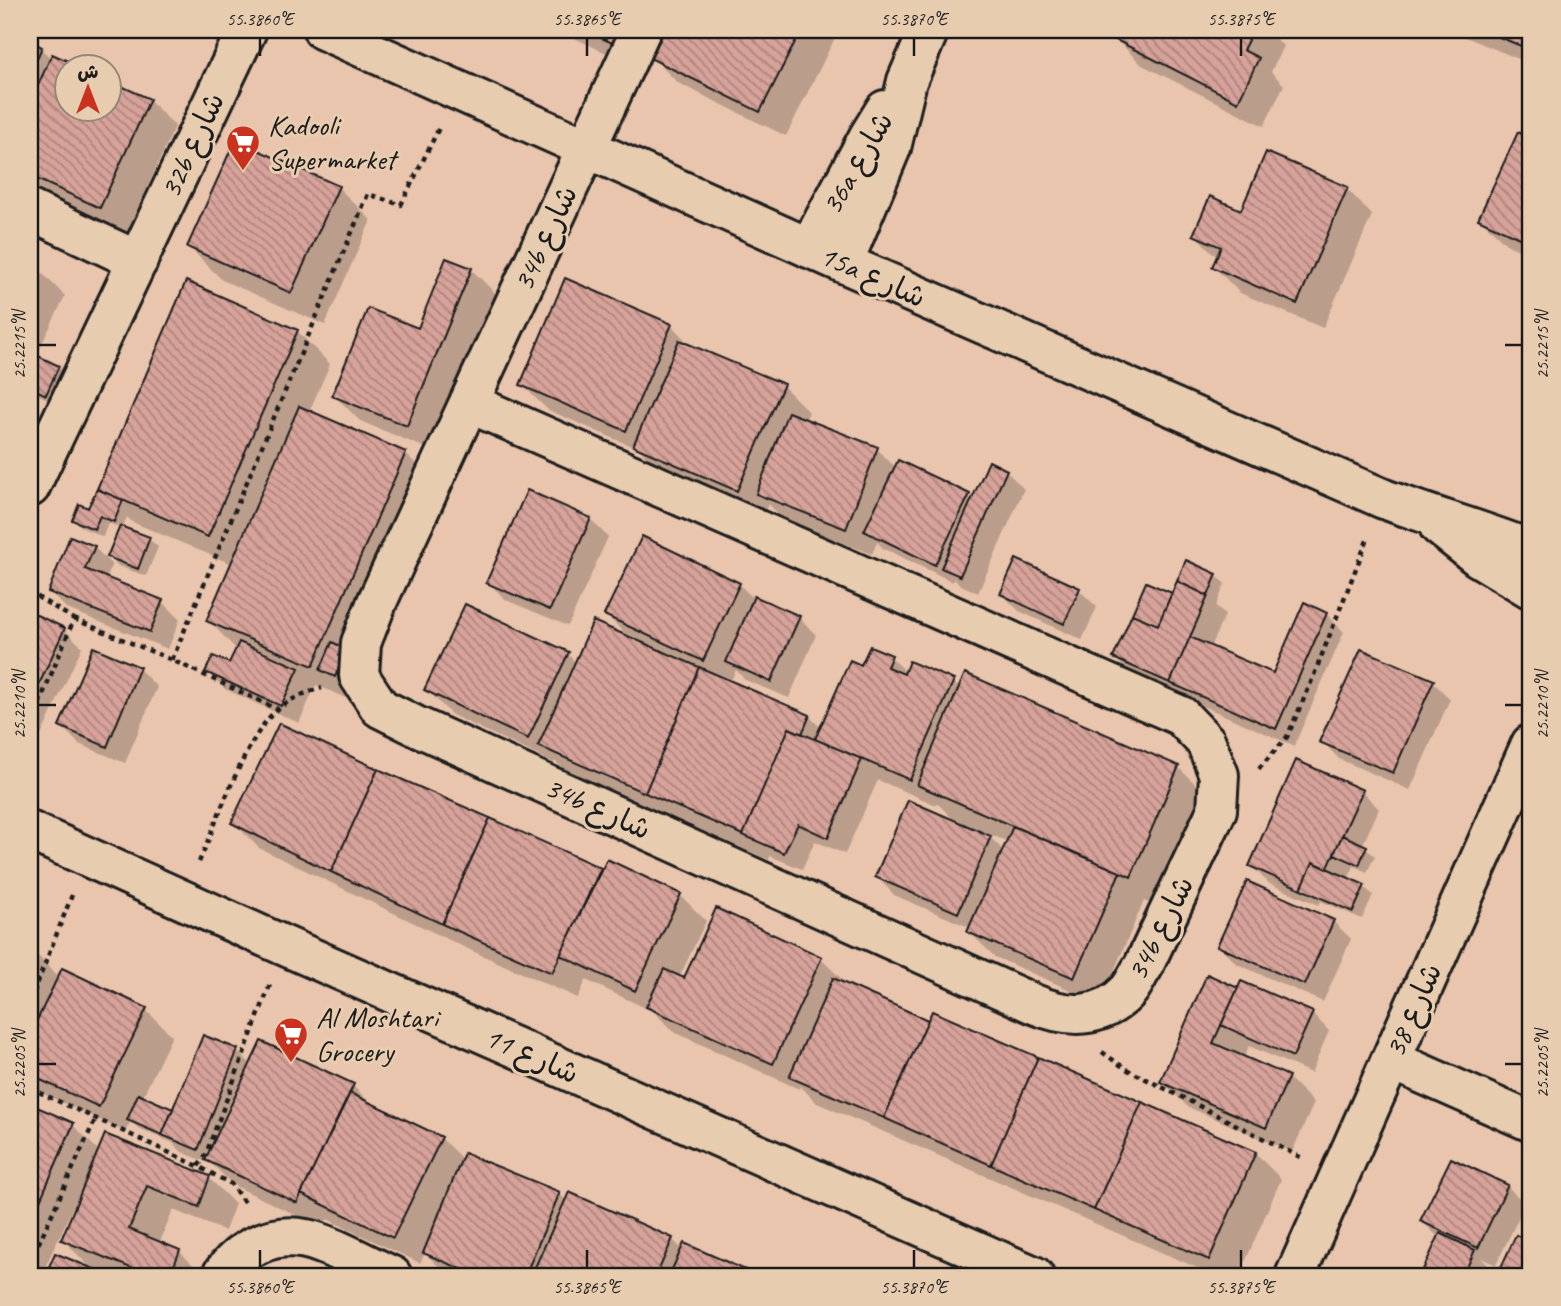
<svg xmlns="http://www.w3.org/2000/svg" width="1561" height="1306" font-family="Caveat,'Playpen Sans Arabic',sans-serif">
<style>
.shadow{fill:#0003;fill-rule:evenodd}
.building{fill:url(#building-back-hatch);stroke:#1c1c1c;stroke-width:2}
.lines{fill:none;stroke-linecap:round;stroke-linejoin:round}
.minor-casing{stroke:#1c1c1c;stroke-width:44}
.path{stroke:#1c1c1c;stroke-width:4.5;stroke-dasharray:5 5;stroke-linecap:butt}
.minor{stroke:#e8ccaf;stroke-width:38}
.ticks{fill:none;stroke:#1c1c1c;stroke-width:2.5}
.labels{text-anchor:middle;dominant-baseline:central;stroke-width:6;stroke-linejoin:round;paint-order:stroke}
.poi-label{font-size:30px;fill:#1c1c1c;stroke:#e8ccaf;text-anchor:start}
.street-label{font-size:30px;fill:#1c1c1c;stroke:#e8ccaf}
.neatline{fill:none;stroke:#1c1c1c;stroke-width:2.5}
.ticks-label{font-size:18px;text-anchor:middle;fill:#1c1c1c}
</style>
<defs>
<pattern id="building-back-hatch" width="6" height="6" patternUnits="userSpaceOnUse" patternTransform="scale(1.75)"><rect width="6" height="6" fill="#d6a299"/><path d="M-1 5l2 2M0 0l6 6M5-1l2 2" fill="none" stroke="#ad837c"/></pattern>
</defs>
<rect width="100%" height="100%" fill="#eac5ae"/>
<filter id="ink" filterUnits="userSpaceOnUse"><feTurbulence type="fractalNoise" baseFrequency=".0143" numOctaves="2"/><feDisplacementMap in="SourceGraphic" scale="14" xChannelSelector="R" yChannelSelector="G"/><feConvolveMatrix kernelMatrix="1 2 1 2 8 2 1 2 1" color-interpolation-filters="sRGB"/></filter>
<g filter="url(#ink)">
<path class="shadow" d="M557,30H830L836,36L786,136L678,83L653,58L647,72Z
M1121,30H1267L1283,46L1271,72L1284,85L1264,126L1142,65L1116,39Z
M1457,30H1531V64L1463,36Z
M30,43L41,49L52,59L53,57L75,66H66V108H108L149,100L175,126L127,233L30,189Z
M1519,134L1531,140V256L1506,244L1480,219Z
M338,187L371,220L325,325L222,280L189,247Z
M1347,189L1372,215L1323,328L1240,293L1214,267L1218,258L1195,235L1242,212Z
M30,266L39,270L65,296L36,356L58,367L67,375L54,402L30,391Z
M471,269L497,295L433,451L360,421L334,395L419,330Z
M671,325L693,348L783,386L809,412L805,421L877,449L896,468L969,496L973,501L990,464L1006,471L1024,489L978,593L961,585L954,579L953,582L883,548L877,542L872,554L784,520L768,504L763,515L661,472L640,450L548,410L522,385Z
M297,331L330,364L309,412L405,453L438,486L346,698L316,685L299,723L225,689L207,671L230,665L237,650L208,620L232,564L132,522L127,517L122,529L149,539L158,547L146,576L118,566L109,557L121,528L108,523L103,537L83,528L74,520L89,510Z
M30,417L47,435L30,470Z
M590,519L608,537L568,626L506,600L488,582Z
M94,547L112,565L106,579L162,601L180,619L168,649L67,609L50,592Z
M1187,563L1216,575L1225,584L1216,606L1225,615L1210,647L1274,675L1326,614L1344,632L1294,746L1132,675L1115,658L1172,596Z
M739,584L755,600L799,617L816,635L789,698L745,680L736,670L730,682L809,716L822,729L862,667L891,657L907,673L953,682L960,689L966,676L1178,767L1212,800L1164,909L1144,901L1100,1003L995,957L969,932L971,928L894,895L877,877L957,823L937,803L936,805L878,780L845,854L815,841L802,869L770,856L769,860L566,771L555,761L554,763L452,715L426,689L568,654L576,663L630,638L606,615ZM985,832L1008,842L1004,851Z
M1079,590L1097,607L1082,640L1019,611L1002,594Z
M30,614L64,629L82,647L37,744L30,741Z
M94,650L139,669L157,687L125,763L79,744L61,726Z
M1433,682L1450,699L1410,790L1339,759L1322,741Z
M280,725L602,870L680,895L706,921L679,978L685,980L717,911L821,959L847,984L929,1022L1255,1153L1281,1179L1239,1276H1216L817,1103L800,1086L799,1089L674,1032L654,1012L586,980L578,998L470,950L259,848L233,822Z
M1362,791L1379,809L1362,846L1375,856L1367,872L1354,866L1348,879L1364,887L1373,895L1362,919L1321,901L1319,905L1268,883L1251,865Z
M1333,921L1351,939L1323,1002L1237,964L1219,946Z
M30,952L38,956L59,977L146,1010L172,1036L142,1098L174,1111L204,1037L237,1051L252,1065L353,1086L373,1106L441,1138L463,1160L559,1193L566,1201L672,1239L683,1250L685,1245L755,1276H448L425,1253L420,1263L327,1219L323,1228L233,1185L213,1165L182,1152L173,1143L138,1128L131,1121L125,1132L42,1093L30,1080Z
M1239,990L1312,1013L1329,1031L1311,1073L1249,1046L1244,1058L1288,1077L1314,1103L1292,1152L1188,1107L1162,1081Z
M30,1106L73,1125L100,1152L106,1136L209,1178L235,1204L225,1231L173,1210L160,1242L179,1251L204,1276H47L56,1255L94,1271L63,1240L83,1193L80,1192L41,1276H30Z
M1452,1160L1507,1186L1525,1204L1496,1265L1481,1258L1499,1276L1516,1238L1531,1245V1276H1422L1439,1238L1422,1221Z"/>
<path class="building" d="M584,30H629L621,47Z
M665,30H801L760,112L650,58Z
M1119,30H1253L1243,50L1259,58L1238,102L1114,39Z
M1482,30H1531V50Z
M30,41L42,47L30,75Z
M52,54L79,66H66V108H108V80L150,99L100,208L30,176V103Z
M1518,132L1531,138L1530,243L1478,219Z
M235,140L339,186L291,293L187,247Z
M1266,152L1348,187L1297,304L1212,267L1221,247L1193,235L1210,196L1241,210Z
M446,258L472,268L407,426L332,396L368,308L418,328Z
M30,264L40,268L30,289Z
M565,278L672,324L626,431L520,385Z
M186,281L298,330L208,537L97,489Z
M679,340L784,384L737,491L633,446Z
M30,352L59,366L46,395L30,387Z
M299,406L406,452L313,666L206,621Z
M788,412L878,447L846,529L756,494Z
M898,460L970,494L935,565L864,531Z
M989,461L1007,470L960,576L941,568Z
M97,489L123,500L114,522L100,516L94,529L72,520L79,504L88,508Z
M527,490L591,518L550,610L486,583Z
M120,526L150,537L138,569L107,557Z
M70,536L95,546L85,569L163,600L150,632L48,592Z
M642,536L740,583L703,661L604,615Z
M1016,559L1080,588L1064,624L1000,594Z
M1186,560L1217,574L1208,596L1177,581Z
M1177,581L1208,596L1170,683L1113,658L1132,614L1158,625Z
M1146,582L1172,593L1158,625L1132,614Z
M754,596L800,616L771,682L726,662Z
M1304,602L1327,613L1276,729L1170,683L1190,637L1273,673Z
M465,604L569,652L528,739L424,690Z
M30,612L65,628L30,704Z
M593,621L699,667L645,793L538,746Z
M239,642L299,668L281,706L205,672L213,656L229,663Z
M332,642L346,649L335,677L320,670Z
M870,646L892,655L887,667L904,674L909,661L954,680L910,780L815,739L850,660L861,665Z
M93,647L140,667L107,747L59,726Z
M1361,649L1434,680L1393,773L1319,742Z
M699,667L810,715L802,734L789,728L743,835L645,793Z
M965,673L1179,766L1131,877L917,785Z
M279,723L378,769L331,872L231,823Z
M789,728L862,759L828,838L798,824L784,853L743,835Z
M1296,760L1363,790L1327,869L1313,862L1301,889L1249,866Z
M378,769L490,818L442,924L331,872Z
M908,800L991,836L958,913L875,877Z
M490,818L601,868L552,973L442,924Z
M1013,826L1120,872L1074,978L967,932Z
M1342,835L1367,846L1359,865L1334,854Z
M607,859L681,894L635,991L560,955Z
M1313,862L1365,885L1353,912L1301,889Z
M1247,881L1334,920L1305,985L1217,946Z
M716,908L822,957L773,1064L646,1007L664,969L684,978Z
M62,968L147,1008L99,1107L30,1075V1035Z
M1207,974L1238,988L1213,1043L1289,1076L1266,1128L1160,1082Z
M833,978L928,1020L884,1118L789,1077Z
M1241,981L1313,1012L1293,1057L1221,1025Z
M932,1011L1038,1057L991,1165L884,1118Z
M203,1035L238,1049L198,1150L162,1135Z
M261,1041L354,1084L297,1203L205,1160Z
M1038,1057L1142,1102L1094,1210L991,1165Z
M350,1093L442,1137L393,1238L301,1194Z
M138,1094L173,1109L162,1135L127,1120Z
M1142,1102L1256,1152L1209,1260L1094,1210Z
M30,1104L74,1123L30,1223Z
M105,1134L210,1176L199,1207L147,1186L129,1229L180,1250L170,1276H151L61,1240Z
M464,1153L560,1192L525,1276H478L423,1253Z
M1451,1158L1508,1185L1478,1248L1420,1221Z
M569,1192L673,1238L656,1276H531Z
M1440,1233L1475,1250L1463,1276H1420Z
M1516,1235L1531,1243V1276H1497Z
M684,1243L759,1276H669Z
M55,1253L111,1276H45Z"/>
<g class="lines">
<g class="minor-casing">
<path id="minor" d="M323,30L843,263L1384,499C1433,517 1483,531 1531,550
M30,210L138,261
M809,248L869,136L885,110
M843,263L891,148L907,81L929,30
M469,403L1181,716L1206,742L1219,775L1217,810L1143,967C1138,974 1134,984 1128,991C1101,1020 1067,1018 1034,1004L414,725L380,708L359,676L361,643L377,602L641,30
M30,487L247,30
M1439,526L1478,557L1531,589
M30,831L285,946L1034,1276
M1391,1060L1531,1122
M221,1276C240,1248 272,1232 306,1239C328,1243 369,1266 392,1276
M1295,1276L1531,744"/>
</g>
<path class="path" d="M30,589L39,598L74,619L30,726
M74,619L172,660L277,709
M172,660L368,194L401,205L440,126
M1259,769L1287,737L1310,685L1368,538
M199,862C216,824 247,733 278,709C290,699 307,692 322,688
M30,1002L72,895
M1102,1052L1126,1069L1304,1159
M30,1088L198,1166L231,1184L245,1204
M198,1166L204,1159L270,985
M30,1262L95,1120"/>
<use href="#minor" class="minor"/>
</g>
</g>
<path class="ticks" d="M260,38V56M587,38V56M914,38V56M1241,38V56M38,345H56M1505,345H1522M38,705H56M1505,705H1522M38,1064H56M1505,1064H1522M260,1250V1268M587,1250V1268M914,1250V1268M1241,1250V1268"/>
<defs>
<g id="supermarket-pin" transform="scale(1.75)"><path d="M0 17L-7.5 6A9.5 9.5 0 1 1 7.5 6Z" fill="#c8321e" stroke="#e8ccaf"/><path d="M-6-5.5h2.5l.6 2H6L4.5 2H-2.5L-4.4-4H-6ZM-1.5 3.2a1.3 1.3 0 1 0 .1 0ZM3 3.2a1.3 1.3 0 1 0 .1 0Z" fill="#fff"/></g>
</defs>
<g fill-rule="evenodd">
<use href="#supermarket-pin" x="243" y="142"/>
<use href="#supermarket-pin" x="291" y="1034"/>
</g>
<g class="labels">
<g class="poi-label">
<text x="268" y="125">Kadooli<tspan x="268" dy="34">Supermarket</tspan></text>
<text x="316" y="1017">Al Moshtari<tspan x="316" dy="34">Grocery</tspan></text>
</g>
<g class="street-label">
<text transform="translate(192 145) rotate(-65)">32b شارع</text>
<text transform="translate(857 163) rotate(-60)">36a شارع</text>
<text transform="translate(545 238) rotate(-65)">34b شارع</text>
<text transform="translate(873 276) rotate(24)">15a شارع</text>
<text transform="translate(598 808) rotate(24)">34b شارع</text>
<text transform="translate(1160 928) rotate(-63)">34b شارع</text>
<text transform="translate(1413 1010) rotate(-66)">شارع 38</text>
<text transform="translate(532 1055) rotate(24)">شارع 11</text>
</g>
</g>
<rect width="1561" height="1306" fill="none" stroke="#e8ccaf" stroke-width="77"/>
<g transform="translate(88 88)"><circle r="33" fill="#e8ccaf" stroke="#968674" stroke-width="2"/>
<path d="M0-5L12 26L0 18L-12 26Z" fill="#c8321e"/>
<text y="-10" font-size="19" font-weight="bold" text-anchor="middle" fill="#1c1c1c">ش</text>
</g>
<rect x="38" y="38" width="1484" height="1230" class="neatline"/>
<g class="ticks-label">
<text x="260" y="25">55.3860°E</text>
<text x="587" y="25">55.3865°E</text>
<text x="914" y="25">55.3870°E</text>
<text x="1241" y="25">55.3875°E</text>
<text transform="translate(19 345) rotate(-90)" y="6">25.2215°N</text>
<text transform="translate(1542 345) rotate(-90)" y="6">25.2215°N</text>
<text transform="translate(19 705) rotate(-90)" y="6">25.2210°N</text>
<text transform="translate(1542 705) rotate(-90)" y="6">25.2210°N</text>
<text transform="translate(19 1064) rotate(-90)" y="6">25.2205°N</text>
<text transform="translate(1542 1064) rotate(-90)" y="6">25.2205°N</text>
<text x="260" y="1293">55.3860°E</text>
<text x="587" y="1293">55.3865°E</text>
<text x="914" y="1293">55.3870°E</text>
<text x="1241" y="1293">55.3875°E</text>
</g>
</svg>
